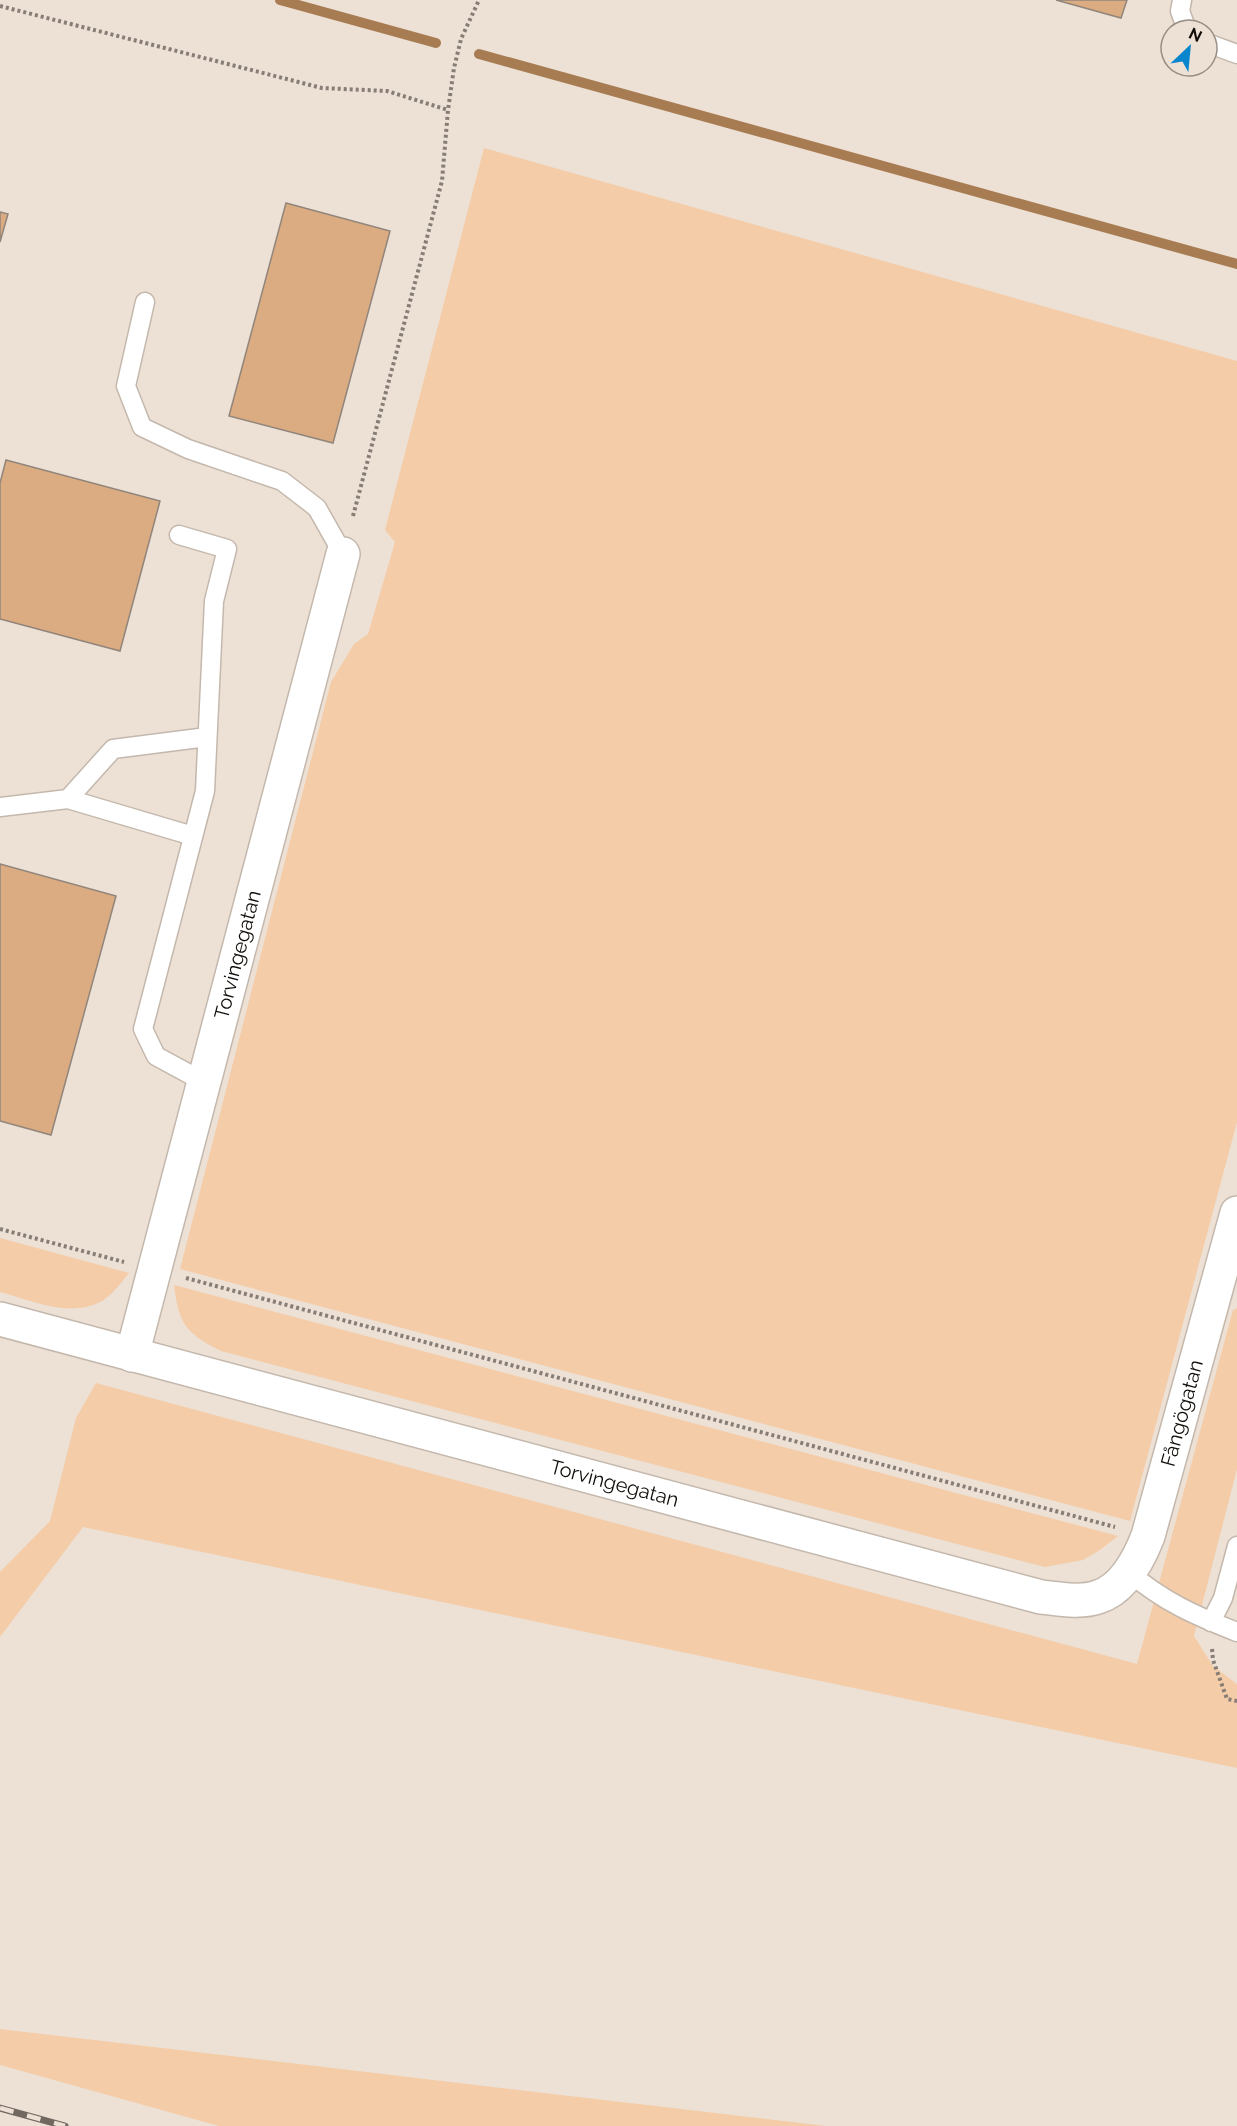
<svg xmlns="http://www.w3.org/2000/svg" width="1237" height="2126" font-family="Raleway,sans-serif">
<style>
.green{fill:#f4cca7}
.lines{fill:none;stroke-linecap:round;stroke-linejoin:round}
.stream{stroke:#a87c52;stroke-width:10}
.building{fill:#dbac81;stroke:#91857b;stroke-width:1.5}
.service-casing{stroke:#c4b8ad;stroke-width:21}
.minor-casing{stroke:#c4b8ad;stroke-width:36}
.path{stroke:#867e76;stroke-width:4;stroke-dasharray:3 3;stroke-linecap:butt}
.service{stroke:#fff;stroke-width:18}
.minor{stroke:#fff;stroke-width:33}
.rail-casing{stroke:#706861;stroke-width:7}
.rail{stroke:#ede0d5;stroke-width:4.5;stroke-dasharray:14;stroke-linecap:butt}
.labels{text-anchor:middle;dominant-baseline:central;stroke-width:4.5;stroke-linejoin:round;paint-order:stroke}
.street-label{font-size:20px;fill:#110d09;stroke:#ede0d5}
</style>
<rect width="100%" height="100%" fill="#ede0d5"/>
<path class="green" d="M484,148L1237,361V1122L1130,1521L180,1269L331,682L354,644L368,634L395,542L385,530Z
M0,1238L129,1273C121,1283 112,1296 100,1302C69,1318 30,1300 0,1292Z
M174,1285L1118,1536L1100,1550L1083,1560L1045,1567L221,1351C186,1333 179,1325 174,1285Z
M1237,1308V1469L1194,1636L1213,1666L1237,1684V1768L83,1527L0,1637V1572L50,1521L76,1418L96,1383L1137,1664L1233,1310Z
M0,2029L826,2126H219L0,2065Z"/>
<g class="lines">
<path class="stream" d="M280,0L436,43
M479,54L1237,264"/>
</g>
<path class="building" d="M1056,0H1127L1121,18Z
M286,203L390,231L333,443L229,416Z
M0,212L8,214L0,242Z
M6,460L160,501L120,651L0,619V483Z
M0,864L116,896L51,1135L0,1121Z"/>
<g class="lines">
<g class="service-casing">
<path id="service" d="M1182,0L1180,11L1187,30
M1207,43L1237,54
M145,302L126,386L142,427L188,449L282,481L317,508L343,554
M179,535L227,549L214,601L205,791L143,1029L156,1056L204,1082
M68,799L193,836
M0,807L68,799L113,749L207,737
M1129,1572C1162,1601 1196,1616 1237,1632
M1211,1622L1223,1598L1237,1546"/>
</g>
<g class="minor-casing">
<g id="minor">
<path id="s1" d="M0,1319L1041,1597C1059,1599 1081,1603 1098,1597C1124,1589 1139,1559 1148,1536L1237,1213"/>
<path id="s2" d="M132,1355L343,554"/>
</g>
</g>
<path class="path" d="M0,6L322,88L387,91L448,110
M353,516L442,181L448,110L454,68L461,39L479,0
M0,1229L124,1262
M186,1278L1115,1527
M1212,1649L1213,1660L1227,1699L1237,1701"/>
<use href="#service" class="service"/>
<use href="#minor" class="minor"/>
<g class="rail-casing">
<path id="rail" d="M0,2108L65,2126"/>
</g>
<use href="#rail" class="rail"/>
</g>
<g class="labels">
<g class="street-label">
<text stroke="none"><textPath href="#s2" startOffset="414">Torvingegatan</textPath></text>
<text stroke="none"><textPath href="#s1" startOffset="1344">Fångögatan</textPath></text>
<text stroke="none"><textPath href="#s1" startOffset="636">Torvingegatan</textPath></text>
</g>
</g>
<g transform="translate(1189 48) rotate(26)"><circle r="28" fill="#ede0d5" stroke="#958c83" stroke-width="1.5"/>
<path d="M0-4.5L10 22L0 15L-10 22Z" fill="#0786cd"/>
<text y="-9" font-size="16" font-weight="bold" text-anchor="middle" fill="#110d09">N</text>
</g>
</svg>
